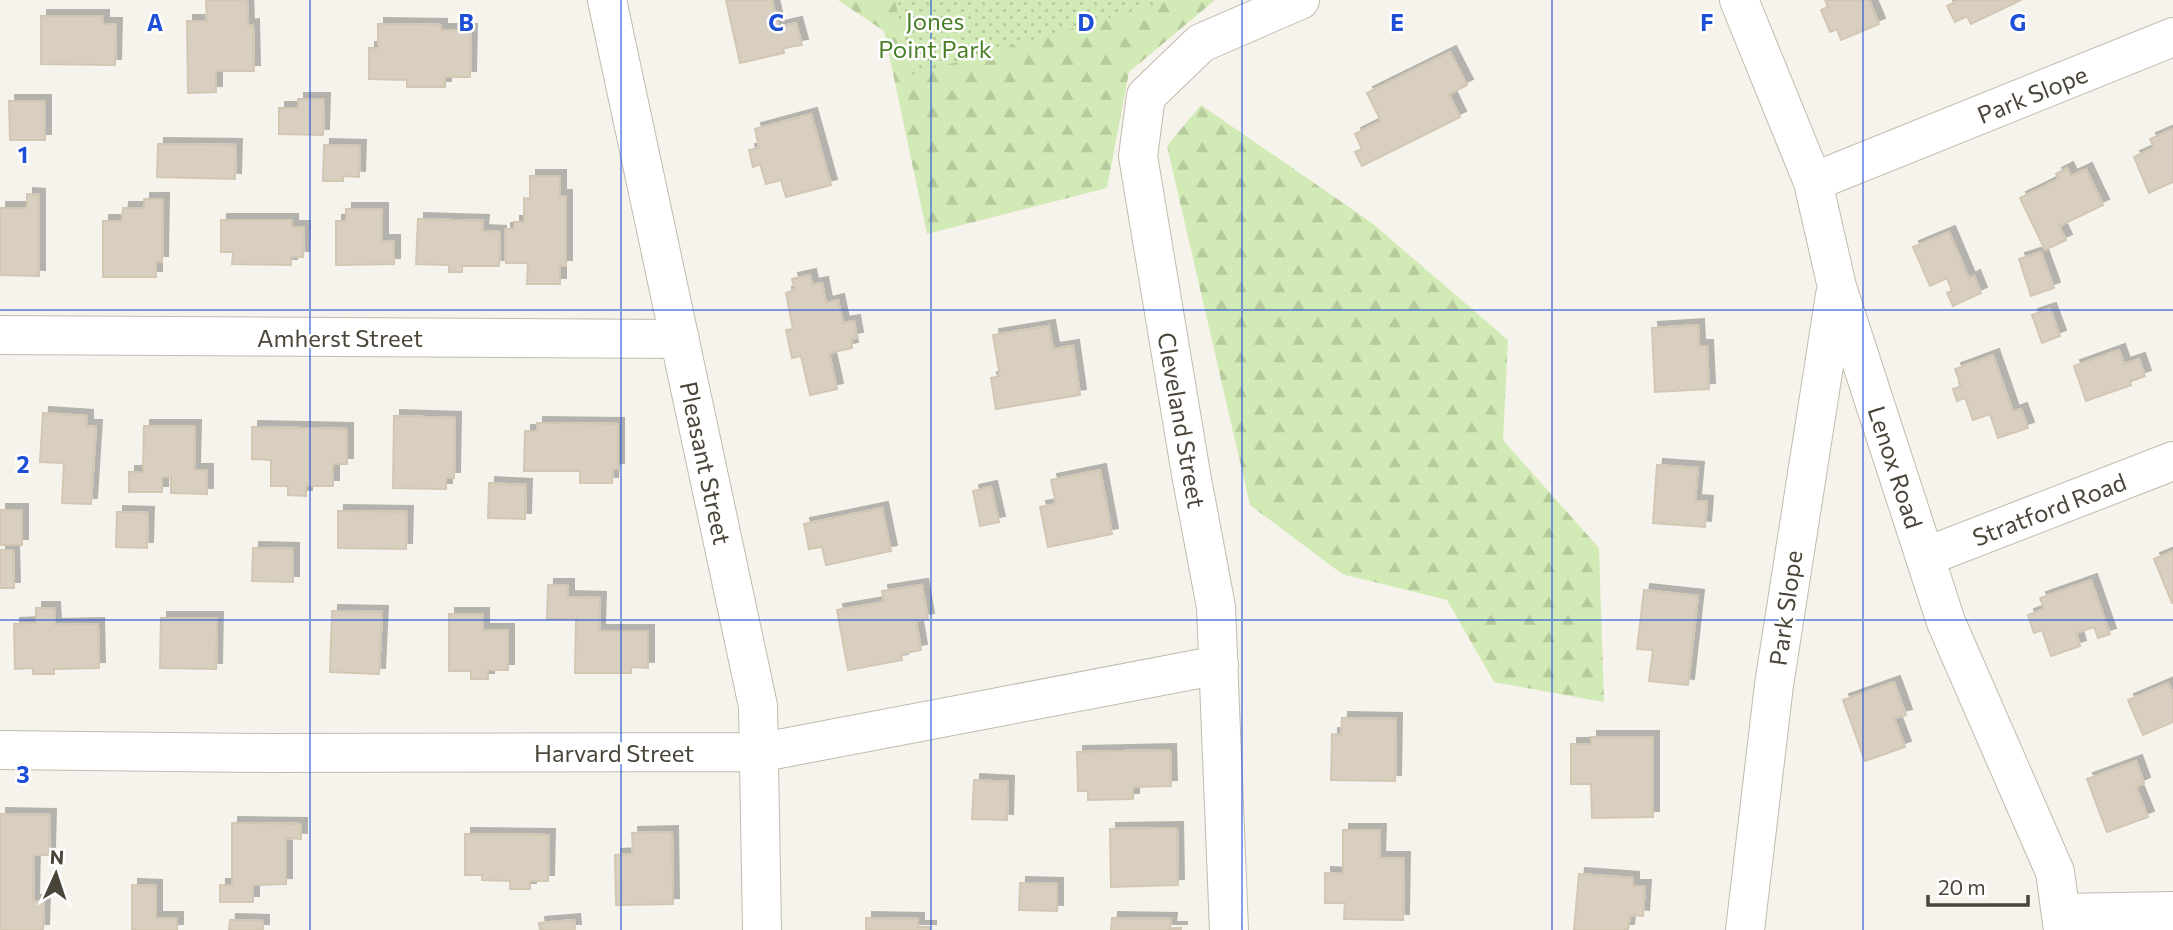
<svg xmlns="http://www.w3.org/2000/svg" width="2173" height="930" font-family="Commissioner,sans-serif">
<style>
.forest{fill:url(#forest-firs)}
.park{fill:url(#park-dots)}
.building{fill:#d8cfc1;stroke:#d3c7b4;stroke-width:2;filter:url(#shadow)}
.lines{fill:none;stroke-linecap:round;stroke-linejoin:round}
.minor-casing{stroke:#c2bbae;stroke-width:40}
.minor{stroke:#fff;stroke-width:38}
.grid{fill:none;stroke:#1d4ed8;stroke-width:2;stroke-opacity:0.55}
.labels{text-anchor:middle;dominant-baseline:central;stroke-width:5;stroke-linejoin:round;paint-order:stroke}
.park-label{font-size:24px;fill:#4a7f2a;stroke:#fff}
.street-label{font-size:24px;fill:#4b4439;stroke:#fff}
.grid-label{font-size:23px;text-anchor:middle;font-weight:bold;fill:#1d4ed8;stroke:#fff;stroke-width:5;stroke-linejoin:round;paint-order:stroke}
</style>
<defs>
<pattern id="forest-firs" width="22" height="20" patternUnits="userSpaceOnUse" patternTransform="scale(1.75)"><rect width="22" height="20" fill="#d2eab5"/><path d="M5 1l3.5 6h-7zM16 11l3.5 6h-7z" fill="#b6ca9c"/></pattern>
<pattern id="park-dots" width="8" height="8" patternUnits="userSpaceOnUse" patternTransform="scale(1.75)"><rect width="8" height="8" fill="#d2eab5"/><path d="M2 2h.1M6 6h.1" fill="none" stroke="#b6ca9c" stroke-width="1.8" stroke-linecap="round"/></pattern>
<filter id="shadow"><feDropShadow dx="6" dy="-6" stdDeviation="0" flood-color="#0004"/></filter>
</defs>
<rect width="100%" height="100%" fill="#f6f3ec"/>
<path class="forest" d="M838,0H1215L1129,72L1107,188L927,234L884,31Z
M1201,105L1372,223L1508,340L1503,440L1599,548L1604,702L1494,682L1447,600L1342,574L1250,505L1167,146Z"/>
<path class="park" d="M895,0H1172L911,75Z"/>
<path class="building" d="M206,0H247L248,26L253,25L254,71H216V92L188,93L187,21H207Z
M726,0H772L778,27L796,23L802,45L783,48L784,53L740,63Z
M1825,0H1869L1879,24L1841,40L1837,29L1830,32L1821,10L1828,7Z
M1960,0H2021L1971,24L1967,16L1955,22L1947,6Z
M41,16H103V24H116L115,65L41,64Z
M378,24L441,25V30H471L470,77H445V87H407V80L369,79V48H378Z
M1450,52L1467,85L1449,94L1460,117L1362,166L1355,152L1362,149L1355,134L1381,121L1367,93Z
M298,99H324L323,135L279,134V108H298Z
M9,101H45V140H10Z
M811,114L831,185L786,197L781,180L766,184L760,164L753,167L749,150L759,148L755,129Z
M2173,129V182L2149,193L2134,157L2154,148L2150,139Z
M158,144L236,145L235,179L157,177Z
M324,145L360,146L359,177L343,176V181H323Z
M2067,168L2071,176L2086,169L2103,205L2059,226L2066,240L2045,250L2020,198L2059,179L2056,174Z
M530,176H560V196H566V266H560V284H527L528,263H506L505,229H514V222H524V198L530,199Z
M27,194L39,195V276L0,275V208H27Z
M144,199H163L162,262H156V277H103V221H122L123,208H144Z
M346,209H382V241H394V264L336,265V221H346Z
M418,219L483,221L482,231L500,232L499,266H462V272H449V265L416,264Z
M221,220H292V227H304L303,257H291V265L232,264L233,252H221Z
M1949,232L1969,279L1974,276L1981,293L1953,306L1947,293L1952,291L1947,278L1930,286L1913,247Z
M2041,252L2054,288L2031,296L2019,259Z
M810,275L812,285L822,283L826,303L838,300L843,323L854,321L857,338L851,339L852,348L829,353L837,389L810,395L801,356L792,358L786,330L793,329L786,293L795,290L792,279Z
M2050,309L2060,336L2042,343L2032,315Z
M1698,325L1699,346H1707L1709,389L1655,392L1652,328Z
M1049,326L1053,349L1073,346L1080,395L996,409L991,378L1000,376L993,335Z
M2119,350L2124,364L2139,359L2145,376L2130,381L2131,385L2086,401L2074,366Z
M1993,355L2013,412L2021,409L2028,428L1998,438L1990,414L1973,420L1965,398L1957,401L1953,389L1961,386L1955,369Z
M43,413L87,416V426H96L91,504L62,503L64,463L40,462Z
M394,416L455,418L454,478H446V489L393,488Z
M537,423L618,424V469H613L612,483H580V471H524L525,431H537Z
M144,426H195L194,470H207V494L171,493V477H162V492H129V472H143Z
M252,427L347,429V464H333V486H306V496L288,495V486H271V460L252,459Z
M1657,465L1698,468L1695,501L1707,502L1705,527L1653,523Z
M1100,470L1112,534L1048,547L1040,507L1056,504L1051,480Z
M489,483L526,485L525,519L488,518Z
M991,487L999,522L980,526L973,491Z
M882,508L891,551L826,565L822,547L809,549L804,524Z
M0,510H22V545H0Z
M338,511L407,512L406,549L338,548Z
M117,512L148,513L147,548L116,547Z
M253,548L293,549V582L252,581Z
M0,550H13L14,588H0Z
M2173,551V603H2172L2154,559Z
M2091,580L2110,634L2098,638L2094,627L2076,633L2080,646L2051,656L2042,630L2034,633L2028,615L2044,609L2040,598Z
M548,585H568V597L600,598L599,631H648V668L631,667V673H575L576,619H547Z
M922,585L928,619L916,621L921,650L901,654L902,660L848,670L837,610L884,602L882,591Z
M1644,590L1698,596L1688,685L1649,681L1653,650L1637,649Z
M36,608H54L55,625L98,624L99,668L54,669V674H33V668L15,669L14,624L36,623Z
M332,611L382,612L379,674L330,672Z
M449,614H483V630H508V670H488V679H471V671H449Z
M161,618H217L216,669L160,668Z
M1894,682L1906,715L1894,718L1905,747L1865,761L1843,700Z
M2168,683L2173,694V722L2143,735L2128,700Z
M1342,718L1396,719L1395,781L1331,780L1332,734L1341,735Z
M1591,737H1653V817L1592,818L1591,784H1571V744H1591Z
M1170,750L1171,786L1133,787V799L1088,800V791H1078L1077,752Z
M2136,761L2144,783L2136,787L2148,817L2107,832L2087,779Z
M974,780L1008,782L1007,820L972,819Z
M0,814L50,815L49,855H34L33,901H44L43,930H0Z
M232,823L301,824V839L286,838V884L253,885V902H220V885H232Z
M1177,828L1178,885L1111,887L1110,829Z
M1343,830H1380L1379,858H1404L1403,920L1344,919L1345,903H1325V873L1343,874Z
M672,832L673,904L616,905L615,855L633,854L632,833Z
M465,834L549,835L548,881H530V889H510V881L482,880V875H465Z
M1579,874L1633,878V886H1645L1643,916L1630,915L1628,930H1574Z
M1020,883L1057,884V911L1019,910Z
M132,885L156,886V918H177V930H132Z
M866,918L918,919V927H930V930H866Z
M1112,918L1171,919L1170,928H1181V930H1111Z
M230,920L263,921V930H229Z
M574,920L575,930H540L539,923Z"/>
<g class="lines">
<g class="minor-casing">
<path id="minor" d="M607,0L758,706L762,930
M1739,0L1813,182L1837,287L1946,622L2055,872L2063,930
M1813,182L2173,37
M0,335L680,339
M1925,557L2173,461
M0,750L267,753L763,752L1219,665
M2061,913L2173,911
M1229,930L1216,607L1191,474L1138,156L1146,96L1201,43L1300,0
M1745,930L1774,685L1835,295"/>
</g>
<use href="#minor" class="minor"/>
</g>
<path class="grid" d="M310,0V930M621,0V930M931,0V930M1242,0V930M1552,0V930M1863,0V930M0,310H2173M0,620H2173"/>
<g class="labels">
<g class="park-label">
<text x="935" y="20">Jones<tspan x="935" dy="28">Point Park</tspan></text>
</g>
<g class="street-label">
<text transform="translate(2032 94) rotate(-22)">Park Slope</text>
<text x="340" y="337">Amherst Street</text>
<text transform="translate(1182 420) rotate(80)">Cleveland Street</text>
<text transform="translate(706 463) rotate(78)">Pleasant Street</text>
<text transform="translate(1896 467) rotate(72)">Lenox Road</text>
<text transform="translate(2049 509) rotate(-21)">Stratford Road</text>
<text transform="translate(1785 608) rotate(-82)">Park Slope</text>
<text x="614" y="752">Harvard Street</text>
</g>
</g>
<g class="grid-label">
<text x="155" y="31">A</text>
<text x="466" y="31">B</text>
<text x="776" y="31">C</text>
<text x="1086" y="31">D</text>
<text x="1397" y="31">E</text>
<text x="1707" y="31">F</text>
<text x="2018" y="31">G</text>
<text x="23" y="163">1</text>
<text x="23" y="473">2</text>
<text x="23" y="783">3</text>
</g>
<g transform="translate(56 874) rotate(3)" stroke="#ffffff" stroke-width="5" paint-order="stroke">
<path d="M0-5L12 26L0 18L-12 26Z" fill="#4b4439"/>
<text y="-10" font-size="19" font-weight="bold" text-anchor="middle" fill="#4b4439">N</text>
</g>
<path d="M1928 895v10h100v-10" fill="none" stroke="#4b4439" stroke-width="3.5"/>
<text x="1938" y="895" font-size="21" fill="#4b4439" stroke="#ffffff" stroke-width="5" paint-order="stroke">20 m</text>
</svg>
